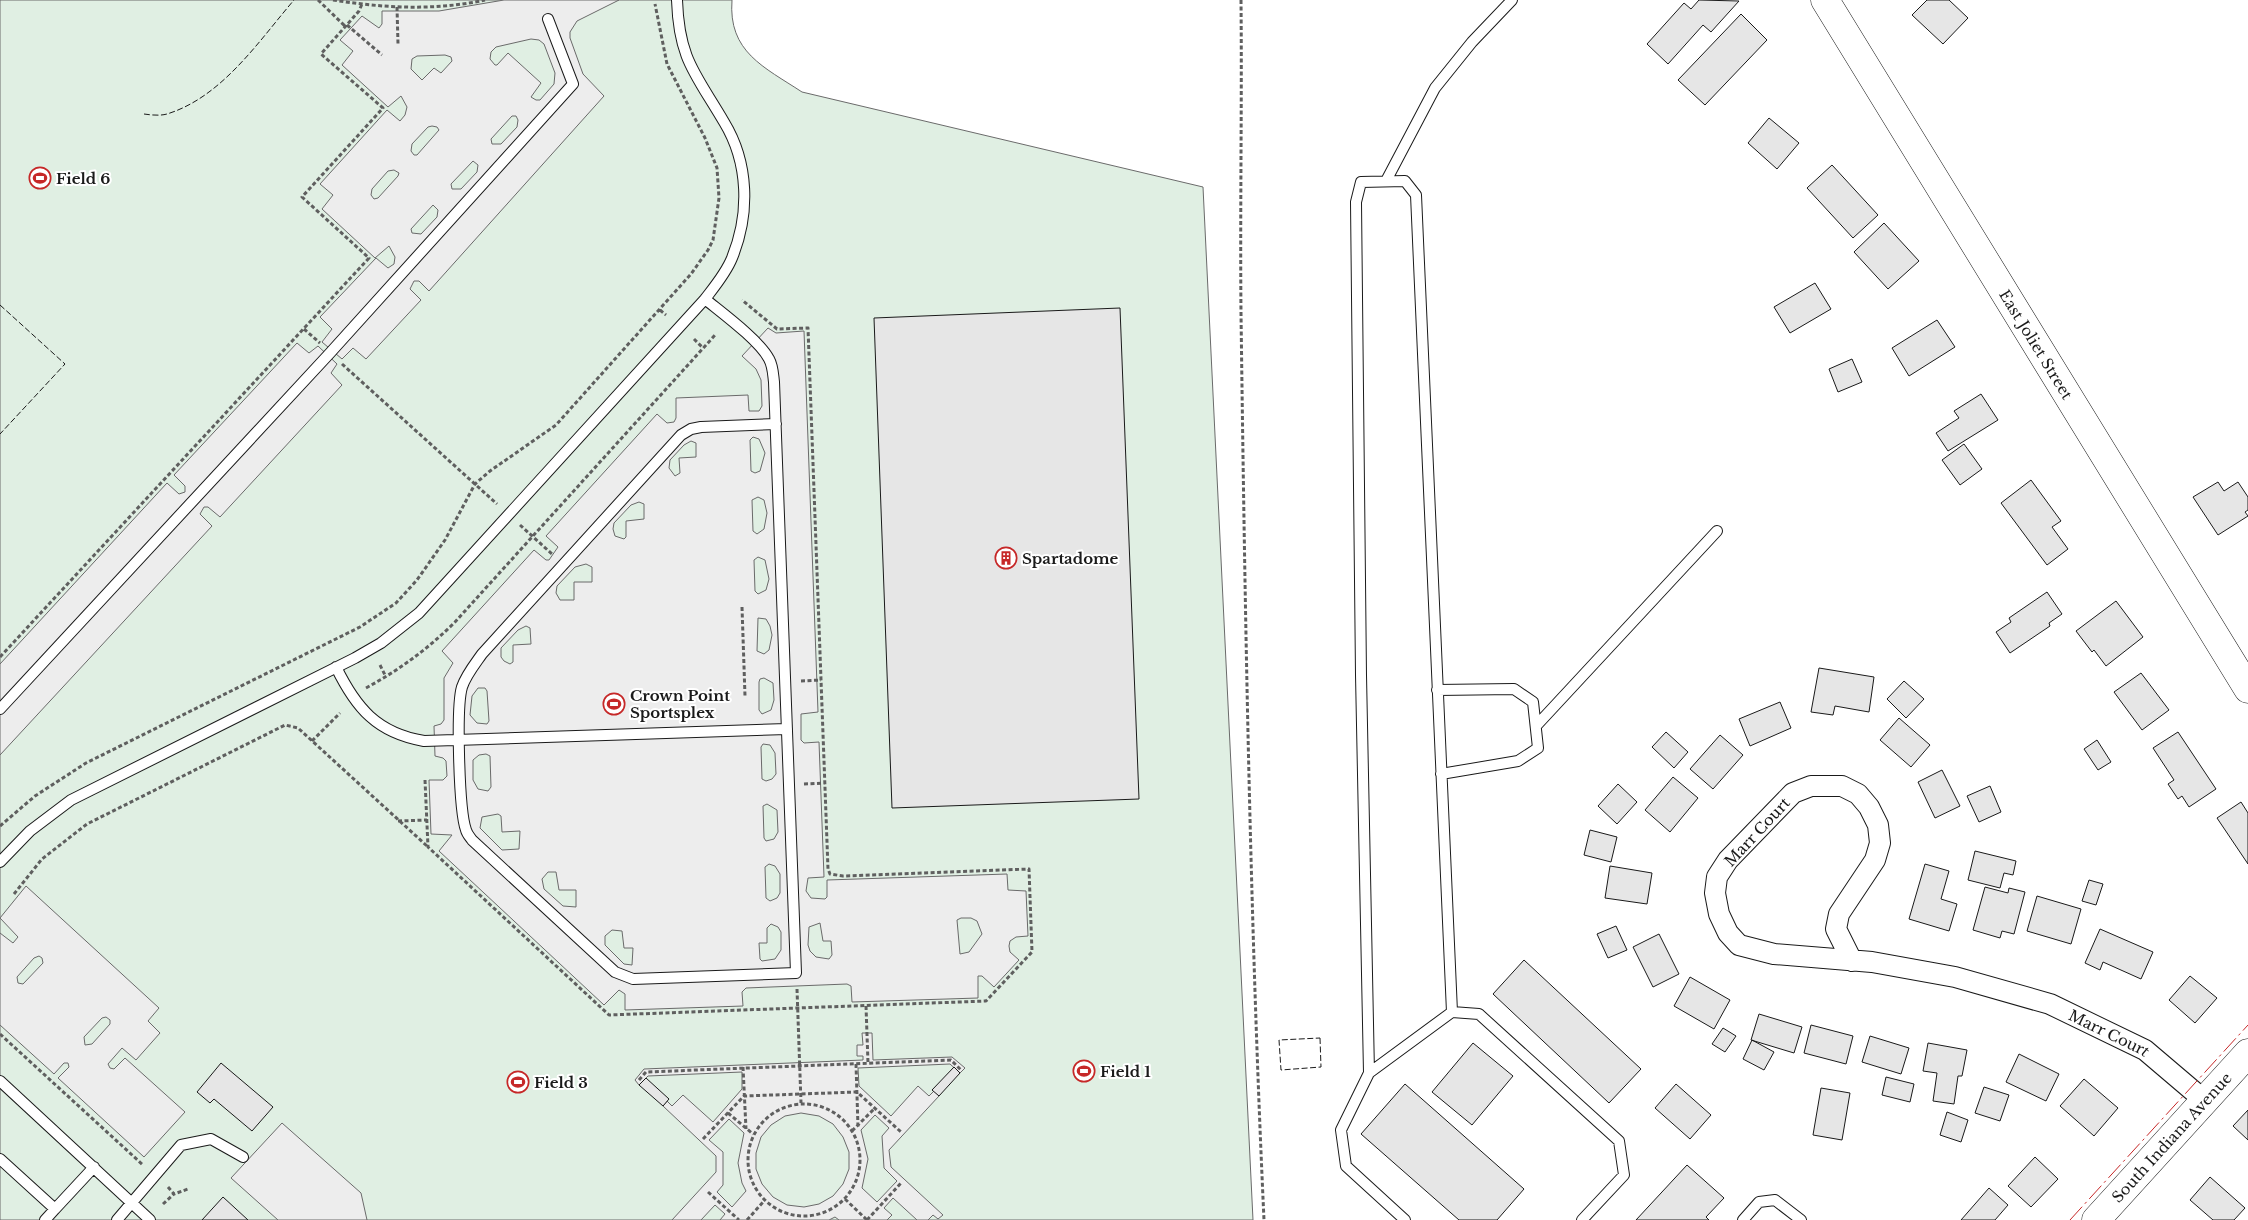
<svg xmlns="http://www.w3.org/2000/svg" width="2248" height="1220" font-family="'Libre Baskerville',serif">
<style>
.garden{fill:#e0efe3;stroke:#6a6a6a}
.parking{fill:#ededed;stroke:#6a6a6a;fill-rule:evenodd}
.building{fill:#e6e6e6;stroke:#1a1a1a}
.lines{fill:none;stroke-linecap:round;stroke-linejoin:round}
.lane-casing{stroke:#1a1a1a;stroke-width:12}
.street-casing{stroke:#1a1a1a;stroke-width:22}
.secondary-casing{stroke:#1a1a1a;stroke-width:29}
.primary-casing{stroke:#1a1a1a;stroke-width:29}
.path{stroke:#5f5f5f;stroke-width:3;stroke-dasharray:4 2.5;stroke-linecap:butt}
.lane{stroke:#fff;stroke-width:10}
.street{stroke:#fff;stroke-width:20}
.secondary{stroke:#fff;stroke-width:28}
.primary{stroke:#fff;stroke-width:28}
.fence{stroke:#1a1a1a;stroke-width:1;stroke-dasharray:6 2.5;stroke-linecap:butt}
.power{stroke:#c62828;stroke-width:1;stroke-dasharray:18 4 2.5 4;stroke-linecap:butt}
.labels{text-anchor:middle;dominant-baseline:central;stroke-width:4;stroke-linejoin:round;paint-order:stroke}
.poi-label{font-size:15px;font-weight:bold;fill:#1a1a1a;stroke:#fff;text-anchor:start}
.street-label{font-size:15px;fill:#1a1a1a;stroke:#fff}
</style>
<rect width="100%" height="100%" fill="#fff"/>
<path class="garden" d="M0,0H732C728,52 764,67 802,92L1203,187L1253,1220H0Z"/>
<path class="parking" d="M504,0H619L577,21L570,32V38L583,74L604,96L429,291L419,281H414L410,289L421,300L366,359L353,348L342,359L322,342L332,329L320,317L376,258L388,268L394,264L395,257L389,246L375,258L322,209L333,195L320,184L387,110L400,121L405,115L407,107L401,96L388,107L342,65L353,51L340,40L362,16L379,28L382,24V11H439ZM531,39L539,40L544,44L555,73L554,84L540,100H536L531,97L541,83L508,53L497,65H495L490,59L491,52L496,47ZM445,55L451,57L452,61L441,73L434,68L422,80L411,69L412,59L417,56ZM512,116H516L518,120L517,127L501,144H492L491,139ZM432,126L437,127L439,130L417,155H414L411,151L412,144L428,127ZM473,161L478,165L477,172L461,189H452L451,184ZM394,170L399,173L398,176L378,198L374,199L371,195L372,189L388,171ZM433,205L438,210L437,217L421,234L412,233L411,229Z
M768,328L776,333L804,331L818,712L801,714V740L804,743L819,742L824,877L808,878L806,891L811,898L825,899L827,897V880L1007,874L1008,890L1026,891L1028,936L1016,937L1010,941L1009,946L1010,952L1019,960L994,987L982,976H978V998L852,1002L851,986L847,984L746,988L742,992L743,1006L625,1010V994L619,990L604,1005L439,851L452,835L431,834L429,780H443L447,776L446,761L443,758L435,756L434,726L441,724L444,720V678L453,663L442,651L534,550L546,560H549L558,547L546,536L657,414L667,423L674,422L676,418V398L748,395L749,411H759L762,406L761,380L756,369L742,356ZM753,437L759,439L765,453L760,471L755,473L751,471L750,440ZM691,441L696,443V457L679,458L680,473L675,476L669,468L670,460L684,445ZM758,497L764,500L767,513L764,529L757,534L753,531L752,500ZM639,502L644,504V519L626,521V537L624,539L615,536L613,529L614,523L631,505ZM758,557L765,560L769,579L766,590L758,594L755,591L754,560ZM586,564L592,567V582H574V600H560L556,593L557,586L575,567ZM758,618L766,619L770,626L772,635L769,650L764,654L757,651ZM526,626L530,628L531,644L513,645V662L510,664L504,661L501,657V648L518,630ZM764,678L773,683L774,700L771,710L762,714L759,710V682L760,679ZM478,688H485L487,691L489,721L487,724L477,723L470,715L472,696ZM763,744L770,745L775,753L776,774L772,779L766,781L762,779L761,747ZM486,754L490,756L491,787L488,791L478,789L473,780V760L479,755ZM767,804L777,810L778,832L774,839L766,841L764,838L763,806ZM498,814L501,816L502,832L520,831L519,849L502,850L480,828L482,817ZM769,864L775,866L780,874V893L777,898L770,901L766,898L765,867ZM548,872H556L559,890H576V907L563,906L544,889L542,879ZM961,918H971L977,921L982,934L969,952L960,954L957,920ZM820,923L823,941H831L832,955L829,959L816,957L810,951L808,945L809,927ZM771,924L778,927L781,932V950L775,959L762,961L760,959L759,943H767V928ZM612,930L622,931L624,948H633L632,965L624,964L605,945V936Z
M297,343L309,353L318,346L337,364L331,373L342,385L220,517L208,507H204L200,514L212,526L0,755V664L167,483L179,494L185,492V486L174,475Z
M26,886L159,1008L148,1021L160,1033L136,1060L122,1048L108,1064L110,1068L114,1069L125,1058L185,1112L144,1157L58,1078L69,1067L68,1063H64L54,1074L0,1025V933L13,943L18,937L0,918ZM39,956L42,958L43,963L23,984L18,983L17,977L34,958ZM106,1017L110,1020V1024L92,1044L85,1045L84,1037L102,1018Z
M862,1033H872L873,1060L952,1057L965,1068L960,1073L950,1064L858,1068L859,1086L891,1116L918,1086L929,1096L934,1091L939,1096L889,1150L891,1167L943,1215L938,1219L933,1215L928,1220H917L893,1198L884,1208L892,1215L887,1220H839L835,1217L829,1220H720L725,1214L715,1205L701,1220H672L716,1172V1156L663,1106L667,1101L672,1106L683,1095L713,1122L742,1089V1072L648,1076L639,1085L635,1080L644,1069L863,1060V1056H857V1045H863ZM801,1113L819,1116L833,1124L843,1137L849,1152V1169L843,1184L833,1196L819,1204L804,1207L787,1205L773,1197L762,1184L756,1169V1153L761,1137L771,1125L785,1116ZM875,1115L889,1128L882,1136L884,1168L897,1181L877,1202L862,1188L868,1159L861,1130ZM729,1119L744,1133L738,1163L742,1183L746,1191L732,1207L717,1192L723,1185V1152L709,1140Z
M282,1123L361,1193L367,1220H278L231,1178Z"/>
<path class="building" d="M1699,0L1739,1L1711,32L1703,25L1668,64L1647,44L1684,3L1691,9Z
M1927,0H1949L1968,18L1943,44L1912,15Z
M1741,14L1767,40L1705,105L1678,80Z
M1769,118L1799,143L1777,169L1748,143Z
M1832,165L1878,215L1853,238L1807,188Z
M1884,223L1919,261L1888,289L1854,252Z
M1815,283L1831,309L1790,333L1774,307Z
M1120,308L1139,799L892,808L874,318Z
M1937,320L1955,347L1909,376L1892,348Z
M1852,359L1862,382L1838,392L1829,369Z
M1981,394L1998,420L1948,451L1936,433L1959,418L1954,411Z
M1964,444L1982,469L1960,485L1942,460Z
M2031,480L2061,521L2052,527L2068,549L2047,565L2001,503Z
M2218,482L2224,491L2238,482L2248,497V510L2245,512L2248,516L2218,535L2193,497Z
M2047,592L2062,614L2049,623L2050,626L2010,653L1996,632L2011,622L2009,618Z
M2116,601L2143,637L2106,666L2094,650L2092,652L2076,631Z
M1819,668L1874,677L1869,712L1835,706L1833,715L1811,712Z
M2141,673L2169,710L2142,730L2114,692Z
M1904,681L1924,699L1906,718L1887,699Z
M1780,702L1791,728L1750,746L1739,719Z
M1899,718L1930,745L1911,767L1880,740Z
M1666,732L1688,752L1674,768L1652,747Z
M2178,732L2216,789L2189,807L2182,796L2178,799L2168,784L2174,780L2153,748Z
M1720,735L1743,755L1713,789L1690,769Z
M2097,740L2111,762L2098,770L2084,749Z
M1942,770L1960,806L1935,818L1918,782Z
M1673,777L1698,798L1670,832L1645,810Z
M1618,784L1637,802L1617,824L1598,806Z
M1990,786L2001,812L1979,822L1967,796Z
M2241,802L2248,813V864L2217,818Z
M1590,830L1617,837L1611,862L1584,855Z
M1975,851L2016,861L2013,875L2004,873L2000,888L1968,880Z
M1925,864L1949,871L1941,899L1957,904L1949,931L1909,919Z
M1610,866L1652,873L1647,904L1605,898Z
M2089,880L2103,884L2096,905L2082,901Z
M1985,887L2008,893L2009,888L2025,892L2014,934L2002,931L2000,938L1973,930Z
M2037,896L2081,909L2071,944L2027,931Z
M1616,926L1627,950L1608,958L1597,934Z
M2100,929L2153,952L2141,979L2103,962L2100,970L2085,963Z
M1659,934L1679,974L1653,987L1633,947Z
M1524,960L1641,1069L1609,1103L1493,994Z
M2190,976L2217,998L2195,1023L2169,1000Z
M1690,977L1730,1000L1714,1029L1674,1006Z
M1759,1014L1802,1027L1794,1053L1751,1040Z
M1811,1025L1853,1036L1846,1064L1804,1053Z
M1723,1028L1736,1036L1725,1052L1712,1044Z
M1870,1036L1909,1048L1901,1074L1862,1062Z
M1752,1040L1774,1052L1764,1070L1743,1059Z
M1473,1043L1513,1076L1472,1125L1432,1092Z
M1928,1043L1967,1050L1962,1076H1958L1954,1104L1933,1101L1937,1073L1923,1071Z
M2019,1054L2059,1074L2046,1101L2006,1082Z
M221,1063L273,1107L252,1131L214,1099L210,1103L197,1092Z
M954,1067L960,1073L939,1096L932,1090Z
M1886,1077L1914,1084L1910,1102L1882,1095Z
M646,1078L669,1099L663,1106L639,1085Z
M2084,1079L2118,1108L2094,1136L2060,1106Z
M1405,1084L1524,1189L1497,1220H1459L1361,1134Z
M1676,1084L1711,1115L1690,1139L1655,1108Z
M1984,1087L2009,1095L2000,1121L1975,1113Z
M1821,1088L1850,1093L1842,1140L1813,1135Z
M2248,1110V1140L2233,1126Z
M1947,1112L1968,1120L1961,1142L1940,1135Z
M2035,1157L2058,1179L2031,1207L2008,1186Z
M1687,1165L1724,1198L1706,1217L1709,1220H1636Z
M2210,1177L2245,1208L2234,1220H2213L2190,1200Z
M1989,1188L2008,1205L1995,1220H1961Z
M223,1197L248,1220H202Z"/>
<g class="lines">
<g class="lane-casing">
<path id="lane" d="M1386,181L1435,88L1472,42L1512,0
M705,299C722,313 759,340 769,359C773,366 773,374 774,382L796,973L633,979L615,972L472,840C470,837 467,834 466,830C459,811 456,707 462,687C466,675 475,664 482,654L681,435L691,429L701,427L776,424
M336,667C356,708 377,733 424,741L787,729
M1437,690L1514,689L1533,702L1538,748L1518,761L1441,774
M0,709L330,353L573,84L548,19
M1536,726L1717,531
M0,862L30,831L71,800L355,658L381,643L419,613L705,299C715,286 726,273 732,258C750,214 749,163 724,122C696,74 679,60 677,0
M1369,1073L1361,675L1356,202L1361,182L1405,181L1416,195L1452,1012
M0,1081L150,1220
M0,1159L55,1209L94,1167
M45,1220L55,1209
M117,1220L181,1145L211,1139L243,1157
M1405,1220L1346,1166L1341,1130L1369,1073L1452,1012L1479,1014L1619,1141L1624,1175L1582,1220
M1743,1220L1759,1202L1775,1200L1801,1220"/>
</g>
<g class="street-casing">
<g id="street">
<path id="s1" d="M1852,961L1836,929L1839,914L1875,860L1880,843L1878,825L1869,807L1858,794L1842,786H1811L1793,793L1728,860L1717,877L1715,893L1719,914L1728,933L1739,945L1774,954L1872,962L1955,977L2050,1004L2145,1050L2205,1101"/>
</g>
</g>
<g class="secondary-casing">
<g id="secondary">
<path id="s2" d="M2096,1220L2248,1053"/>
</g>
</g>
<g class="primary-casing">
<g id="primary">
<path id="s3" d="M1825,0L2248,689"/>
</g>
</g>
<path class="path" d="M318,0L346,27
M333,0C383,8 435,11 485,0
M1241,0C1242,104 1240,209 1241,313C1245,615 1250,918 1264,1220
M397,7L398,44
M347,25L382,55
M660,310L666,315
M304,329L320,343
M694,339L703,348
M342,364L497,504
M520,525L552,554
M742,607L745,696
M0,657L369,258L302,197L383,108L321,54L359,11L362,4
M380,665L386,677
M801,681L821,680
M366,688C399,670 428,649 455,622L716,334
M312,741L340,713
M425,780L428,847L609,1015L986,1001L1032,952L1029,869L843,876L830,874L828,869L808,328L777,329L742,300
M804,784L825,783
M398,821L427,820
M0,826L35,796L86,763L360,627L396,603L417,580L445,540L475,484L490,471L556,425L691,274L708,250L713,240L719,198L717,168L705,138L667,64L655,4
M14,894L42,859L87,824L285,725L298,728L427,846
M797,989L801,1103
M866,1006L868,1063
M0,1034L143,1165
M856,1064L858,1127
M743,1067L746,1129
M639,1080L646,1072L951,1060L961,1070
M748 1160a56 56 0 1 1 112 0a56 56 0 1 1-112 0Z
M728,1113L753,1134
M852,1131L875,1108
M703,1139L744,1096L857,1092L901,1132
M168,1187L174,1194L188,1189
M708,1192L739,1220
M845,1199L867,1220
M163,1204L174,1194
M747,1220L764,1201
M867,1220L902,1182"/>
<use href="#lane" class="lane"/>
<use href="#street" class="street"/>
<use href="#secondary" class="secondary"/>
<use href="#primary" class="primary"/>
<path class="fence" d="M144,114C151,115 160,116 167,114C222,97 258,42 294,0
M0,305L65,364L0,434
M1320,1038L1321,1067L1281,1070L1279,1040Z"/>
<path class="power" d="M2070,1220L2248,1025"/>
</g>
<defs>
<g id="stadium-ring" transform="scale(1.125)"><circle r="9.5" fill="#fff" stroke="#c62828" stroke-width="1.5"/><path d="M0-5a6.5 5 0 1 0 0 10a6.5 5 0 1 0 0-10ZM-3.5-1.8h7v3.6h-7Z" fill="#c62828"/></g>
<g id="building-ring" transform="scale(1.125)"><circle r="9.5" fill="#fff" stroke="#c62828" stroke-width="1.5"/><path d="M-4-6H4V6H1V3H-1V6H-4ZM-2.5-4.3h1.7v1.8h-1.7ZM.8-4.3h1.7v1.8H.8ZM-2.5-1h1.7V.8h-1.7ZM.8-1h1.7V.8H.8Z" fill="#c62828"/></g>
</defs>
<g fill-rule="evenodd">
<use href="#stadium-ring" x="40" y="178"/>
<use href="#building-ring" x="1006" y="558"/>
<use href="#stadium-ring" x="614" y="704"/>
<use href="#stadium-ring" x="1084" y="1071"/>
<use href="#stadium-ring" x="518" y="1082"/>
</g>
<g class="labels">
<g class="poi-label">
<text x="56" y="178">Field 6</text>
<text x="1022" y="558">Spartadome</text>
<text x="630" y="695">Crown Point<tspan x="630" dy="17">Sportsplex</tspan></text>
<text x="1100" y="1071">Field 1</text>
<text x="534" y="1082">Field 3</text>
</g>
<g class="street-label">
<text stroke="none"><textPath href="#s3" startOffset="404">East Joliet Street</textPath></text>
<text transform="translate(1757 832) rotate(-47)">Marr Court</text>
<text stroke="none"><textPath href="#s1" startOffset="829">Marr Court</textPath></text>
<text stroke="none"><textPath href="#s2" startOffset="112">South Indiana Avenue</textPath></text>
</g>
</g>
</svg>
